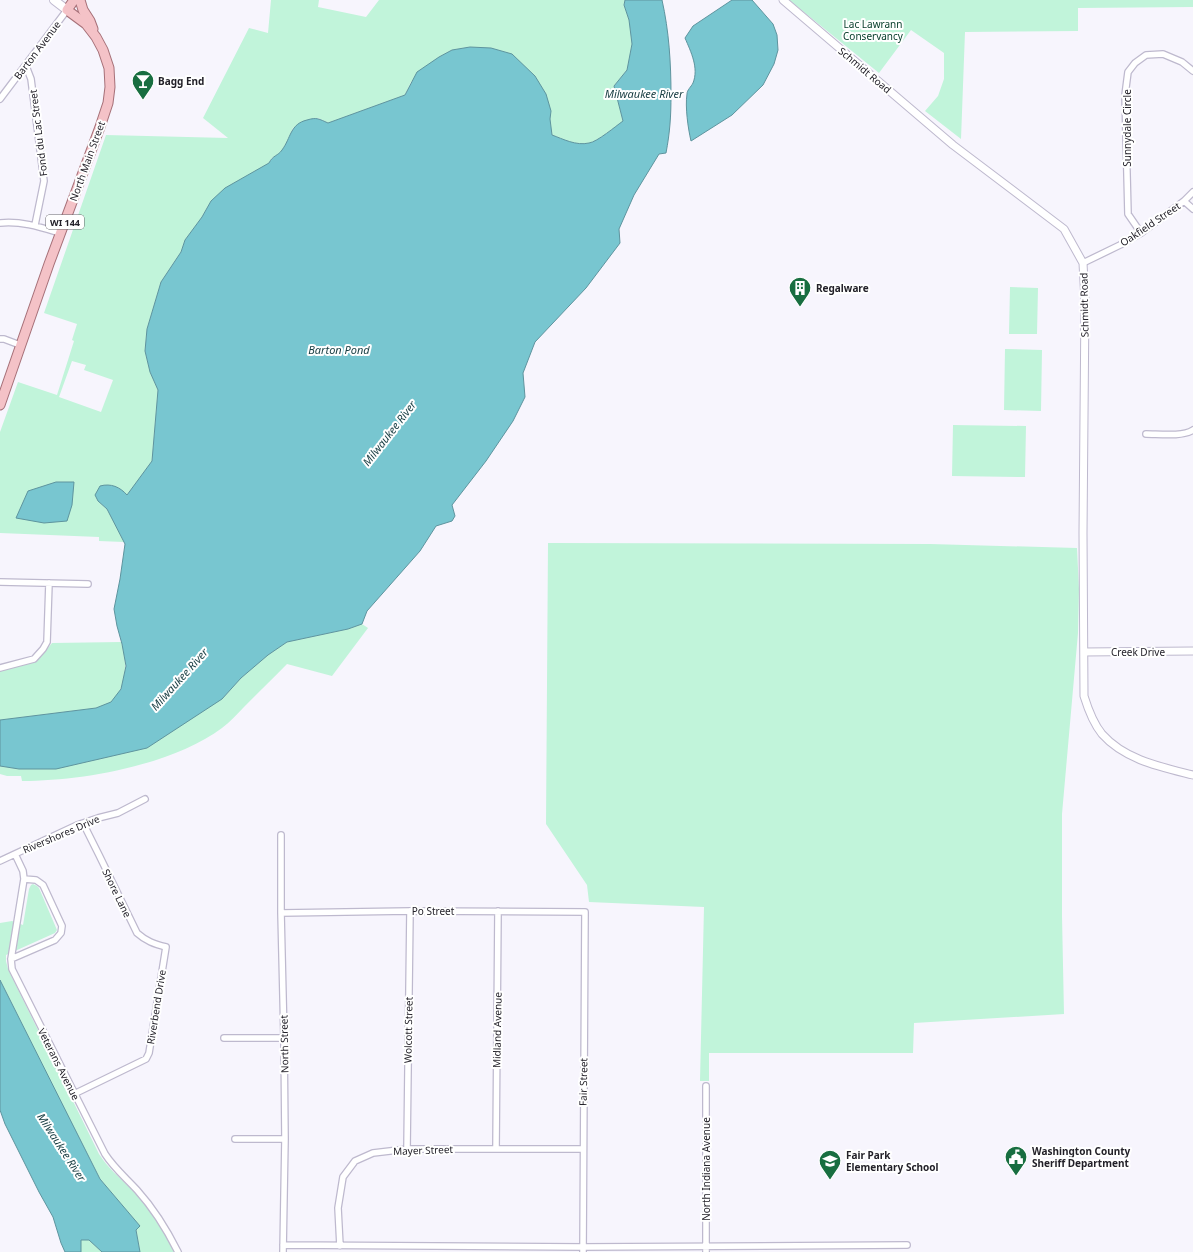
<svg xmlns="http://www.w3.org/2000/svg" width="1193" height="1252" font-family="'Noto Sans',sans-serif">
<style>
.green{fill:#c1f4da;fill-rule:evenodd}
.water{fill:#78c6d0;stroke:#5e949e}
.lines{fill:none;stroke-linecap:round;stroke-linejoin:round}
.minor-casing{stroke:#beb9ce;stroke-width:8}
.tertiary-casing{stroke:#beb9ce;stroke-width:9}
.secondary-casing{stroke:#beb9ce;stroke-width:10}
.primary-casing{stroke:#a67078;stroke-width:11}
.minor{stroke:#fff;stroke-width:5.5}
.tertiary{stroke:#fff;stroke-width:7}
.secondary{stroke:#fff;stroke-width:8}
.primary{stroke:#f4c2c7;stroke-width:9}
.labels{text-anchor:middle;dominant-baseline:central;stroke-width:4;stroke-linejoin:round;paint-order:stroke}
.shield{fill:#fff;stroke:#656469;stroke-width:1}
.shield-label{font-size:9px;font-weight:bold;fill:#232129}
.park-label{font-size:10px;fill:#013926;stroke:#fff}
.street-label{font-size:10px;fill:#232129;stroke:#fff}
.poi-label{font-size:10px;font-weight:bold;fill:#232129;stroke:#fff;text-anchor:start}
.water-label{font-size:11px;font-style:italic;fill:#153b40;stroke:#fff}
</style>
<rect width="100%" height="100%" fill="#f7f5fd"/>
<path class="green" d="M271,0H319L318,7L366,17L379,0H625L624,5L629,20L632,44L627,70L614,86L623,121C617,126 596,142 589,143C576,146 563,139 552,135L550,119L551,111L535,76L525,67L470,47L452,50L439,57L411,82L405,95L328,123L318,118L293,128L282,152L272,158L269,163L211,201L202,217L185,240L181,252L161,282L147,329L145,351L150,372L158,390L152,461L127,496L98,501L107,509L124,542L99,541V537L0,533V432L18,382L57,395L74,341L72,340L77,324L44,313L106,135L228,138L203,118L249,28L268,33ZM72,361L86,365L84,370L113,380L101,412L59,397Z
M789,0H1193V7L1078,8V31L965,32L961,139L925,111L938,96L944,79V53L911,30L879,73Z
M1010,287L1038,288L1037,334H1009Z
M1005,349L1042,350L1041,411L1004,410Z
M953,425L1026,426L1025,477L952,476Z
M548,543L930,544L1077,548L1079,589L1078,633L1062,814V916L1064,1014L914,1023L913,1053H709V1081H700L704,907L589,902L587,885L546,824Z
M362,624L368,628L332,676L287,664C273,678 258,693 244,707C237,714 230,722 222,728C172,765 83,781 22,781L21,776H7L0,774V766L19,769L222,699L241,678L268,655L287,642L348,629Z
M121,642C128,659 127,690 110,703C106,705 100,707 96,708L0,720V670C19,664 40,660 52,643Z
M33,884L37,886L39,888L57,930L55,933L6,955V961L8,969L99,1154C108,1168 119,1177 130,1188C148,1206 164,1229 174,1252H140L136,1230L139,1225L100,1179L0,980V923L12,921L23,925L29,889L31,885Z
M81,1240H89L102,1252H81Z"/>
<path class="water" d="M625,0H662C669,31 671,63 671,95C671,116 670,132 666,153L659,154L634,195L619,229L620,243L586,288L535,342L523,373L525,397L513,421L486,461L452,505L455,516L452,521L436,526L420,551L367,611L362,624L348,629L287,642L268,655L241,678L222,699L147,748L56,769H19L0,766V720L96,708L111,702L121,689L126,666L122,644L117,626L114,609L120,579L125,544L107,509L98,501L95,495L100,486C111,483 120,487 127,495L152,461L158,390L150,372L145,351L147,329L161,282L181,252L185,240L202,217L211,201L225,188L269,163C273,155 278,156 282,150C291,138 290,124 307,120C317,117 319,119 328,123L405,95L417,72L439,57L452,50L470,47L491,48L512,54L535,76L546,94L551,111L550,119L552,135C563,139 576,146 589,143C597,142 616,126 623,121L614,86L627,70L632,44L629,20L624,5Z
M732,0H752L773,24L777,35L778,50L774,64L763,85L732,115L691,141C688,128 685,107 687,94C687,90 691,87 693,83C699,68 691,52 685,38L693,26Z
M56,482H74L72,505L67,521L44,523L16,518L28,491Z
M0,980L100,1179L140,1226L136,1230L140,1252H102L89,1240H81V1252H65L61,1243L53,1217L39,1192L5,1124L0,1110Z"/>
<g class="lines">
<g class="minor-casing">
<path id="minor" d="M26,66L31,79L44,181L35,225
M0,99L67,10
M1184,201L1193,209
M0,223C22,221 40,227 60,233
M1141,233L1128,214L1125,95L1128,72L1135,63L1146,55L1163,54L1182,62L1193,71
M1083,263L1120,245L1141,233L1184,201L1193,192
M0,339H4L20,345
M1146,434C1159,434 1182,437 1193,430
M0,582L88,584
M0,668L34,659L43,649L47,642L49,583
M281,835V913L284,1038L285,1139L283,1252
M15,854L23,871L24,879L12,953L11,959L12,969L105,1154C114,1168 126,1178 137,1190C155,1210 166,1228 178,1252
M0,861L77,825L98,818L118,813L145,799
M281,913L410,911L585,912L583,1252
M11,959L55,940L61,933L62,926L43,885L36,880L24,879
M224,1038H284
M706,1086V1252
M74,1094L146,1059L149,1053L166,947C154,944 146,941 137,933L99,855L83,823
M235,1139H285
M407,1149L410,911
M496,1149L498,911
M283,1245L583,1247L907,1245
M340,1246L338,1208L343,1177L355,1161L373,1153L407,1149H583"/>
</g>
<g class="tertiary-casing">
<path id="tertiary" d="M783,0L953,145L1064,229L1083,263L1085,301L1083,533L1084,696C1088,709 1093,723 1102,734C1125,760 1161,767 1193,775
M1084,652L1193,651"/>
</g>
<g class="secondary-casing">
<path id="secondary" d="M54,0L67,10"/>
</g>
<g class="primary-casing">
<path id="primary" d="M80,0L83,10L90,21L93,29
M0,405L49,264L100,127L108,103L110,87L109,68L103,50L96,37L86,24L67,10L74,0"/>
</g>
<use href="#minor" class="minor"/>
<use href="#tertiary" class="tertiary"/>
<use href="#secondary" class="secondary"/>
<use href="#primary" class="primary"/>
</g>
<defs>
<g id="bar-pin" transform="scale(1.15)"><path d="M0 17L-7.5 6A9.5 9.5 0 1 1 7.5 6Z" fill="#186e40" stroke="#fff"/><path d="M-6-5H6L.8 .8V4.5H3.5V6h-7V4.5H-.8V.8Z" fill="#fff"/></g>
<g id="building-pin" transform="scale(1.15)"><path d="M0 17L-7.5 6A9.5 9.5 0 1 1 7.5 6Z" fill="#186e40" stroke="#fff"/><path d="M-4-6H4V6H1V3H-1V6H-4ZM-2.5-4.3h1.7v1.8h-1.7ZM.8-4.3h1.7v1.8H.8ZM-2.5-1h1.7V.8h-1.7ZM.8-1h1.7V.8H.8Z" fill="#fff"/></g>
<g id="civic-pin" transform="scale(1.15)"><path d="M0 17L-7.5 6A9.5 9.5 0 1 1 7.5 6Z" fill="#186e40" stroke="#fff"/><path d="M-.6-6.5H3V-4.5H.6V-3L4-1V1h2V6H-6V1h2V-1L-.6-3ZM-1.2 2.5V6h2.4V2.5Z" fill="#fff"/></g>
<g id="school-pin" transform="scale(1.15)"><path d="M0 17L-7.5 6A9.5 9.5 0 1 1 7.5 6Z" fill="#186e40" stroke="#fff"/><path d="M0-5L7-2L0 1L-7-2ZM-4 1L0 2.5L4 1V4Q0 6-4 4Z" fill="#fff"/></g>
</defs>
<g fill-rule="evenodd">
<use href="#bar-pin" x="143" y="81"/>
<use href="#building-pin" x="800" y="288"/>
<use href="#civic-pin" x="1016" y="1157"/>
<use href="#school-pin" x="830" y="1161"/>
</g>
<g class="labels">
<rect class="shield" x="46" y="215" width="38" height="14" rx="3"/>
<g class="shield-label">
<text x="65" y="222">WI 144</text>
</g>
<g class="park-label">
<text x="873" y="24">Lac Lawrann<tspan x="873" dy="12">Conservancy</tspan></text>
</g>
<g class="street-label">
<text transform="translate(37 50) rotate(-53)">Barton Avenue</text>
<text transform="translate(865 70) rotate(40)">Schmidt Road</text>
<text transform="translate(1127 128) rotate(-90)">Sunnydale Circle</text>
<text transform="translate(38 133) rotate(-97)">Fond du Lac Street</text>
<text transform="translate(87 161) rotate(-70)">North Main Street</text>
<text transform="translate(1150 224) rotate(-34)">Oakfield Street</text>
<text transform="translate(1084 305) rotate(-91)">Schmidt Road</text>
<text x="1138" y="652">Creek Drive</text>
<text transform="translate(61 834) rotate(-23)">Rivershores Drive</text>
<text transform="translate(117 893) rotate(64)">Shore Lane</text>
<text x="433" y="911">Po Street</text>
<text transform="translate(156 1007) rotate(-81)">Riverbend Drive</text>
<text transform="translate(408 1030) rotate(-89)">Wolcott Street</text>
<text transform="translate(497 1030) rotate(-89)">Midland Avenue</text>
<text transform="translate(284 1044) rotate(-91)">North Street</text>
<text transform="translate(59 1064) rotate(63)">Veterans Avenue</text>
<text transform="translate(583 1082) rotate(-89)">Fair Street</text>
<text transform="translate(423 1150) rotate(-2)">Mayer Street</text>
<text transform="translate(706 1169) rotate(-90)">North Indiana Avenue</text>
</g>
<g class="poi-label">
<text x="158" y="81">Bagg End</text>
<text x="816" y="288">Regalware</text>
<text x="1032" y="1151">Washington County<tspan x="1032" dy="12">Sheriff Department</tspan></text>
<text x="846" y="1155">Fair Park<tspan x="846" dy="12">Elementary School</tspan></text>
</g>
<g class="water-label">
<text x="644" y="93">Milwaukee River</text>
<text x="339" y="349">Barton Pond</text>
<text transform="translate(389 433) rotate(-52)">Milwaukee River</text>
<text transform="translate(179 679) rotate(-48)">Milwaukee River</text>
<text transform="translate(62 1147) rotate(57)">Milwaukee River</text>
</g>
</g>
</svg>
